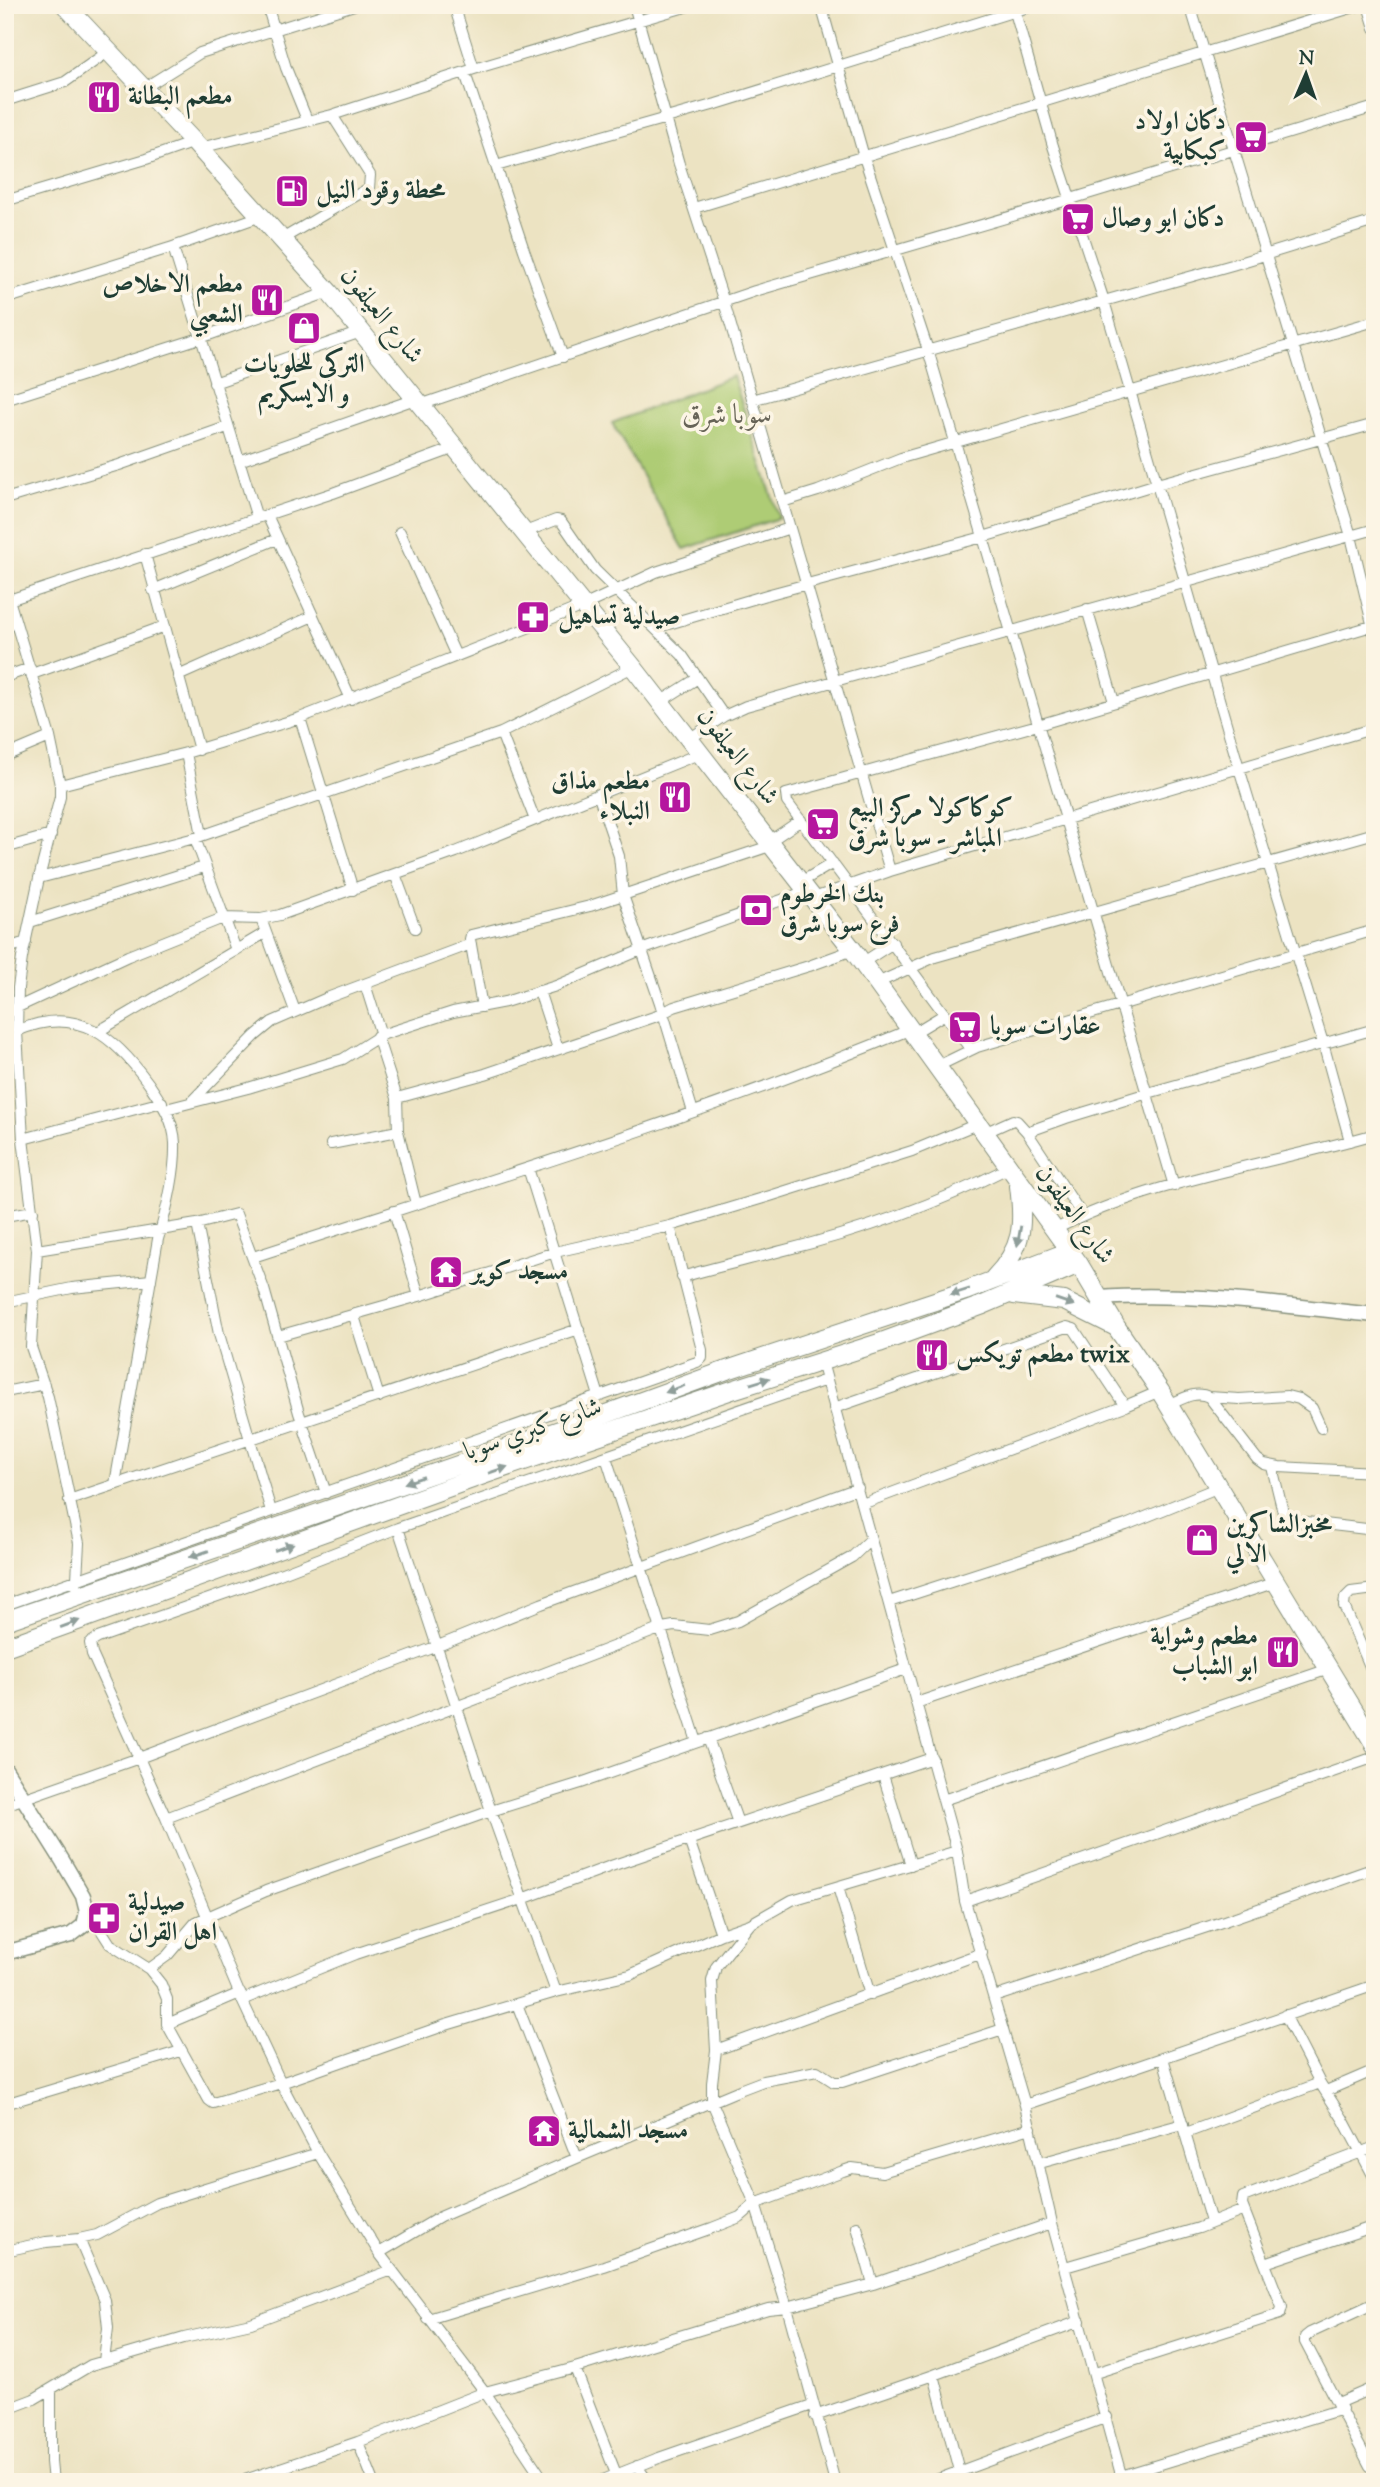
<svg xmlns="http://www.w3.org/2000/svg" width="1380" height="2487" font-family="'Sorts Mill Goudy',Amiri,serif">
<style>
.green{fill:#aecc74;stroke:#668454;stroke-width:2}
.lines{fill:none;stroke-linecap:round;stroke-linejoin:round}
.street-casing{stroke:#86907b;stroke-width:12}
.secondary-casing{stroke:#86907b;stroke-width:17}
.highway-casing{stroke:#86907b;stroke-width:20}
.street{stroke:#fff;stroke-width:10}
.secondary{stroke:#fff;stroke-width:14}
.highway{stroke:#fff;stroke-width:18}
.oneway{fill:#8f9e9a}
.labels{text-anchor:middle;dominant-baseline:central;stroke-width:7;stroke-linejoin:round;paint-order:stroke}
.poi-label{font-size:26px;font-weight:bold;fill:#1f3d34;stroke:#fcf5e5;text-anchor:start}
.street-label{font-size:26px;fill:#1f3d34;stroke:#fcf5e5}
.neighbourhood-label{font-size:28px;fill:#676457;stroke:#fcf5e5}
</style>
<rect width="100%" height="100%" fill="#fcf5e5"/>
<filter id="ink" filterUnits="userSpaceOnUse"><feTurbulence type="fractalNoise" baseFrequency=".0143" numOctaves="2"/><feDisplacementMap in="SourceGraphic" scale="14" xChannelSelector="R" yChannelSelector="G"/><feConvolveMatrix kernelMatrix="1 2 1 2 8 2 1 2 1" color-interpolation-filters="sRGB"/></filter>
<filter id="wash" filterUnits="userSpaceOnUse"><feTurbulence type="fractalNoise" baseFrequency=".00686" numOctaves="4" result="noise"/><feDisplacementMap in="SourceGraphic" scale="28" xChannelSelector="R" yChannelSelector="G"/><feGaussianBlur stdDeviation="1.57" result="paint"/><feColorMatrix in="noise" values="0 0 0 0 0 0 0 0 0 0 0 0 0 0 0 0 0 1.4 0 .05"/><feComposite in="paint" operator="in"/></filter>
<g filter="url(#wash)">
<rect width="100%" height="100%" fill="#ece3c2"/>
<path class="green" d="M733,376L779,518L684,549L612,423Z"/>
</g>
<g filter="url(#ink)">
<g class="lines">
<g class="street-casing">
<path id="street" d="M267,5L286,68L307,120
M454,5L474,69
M634,5L679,164L724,302L890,871
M821,5L864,157L928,350L1174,1186
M1013,5L1053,146L1104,301L1239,768L1323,1043L1350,1141
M1190,5L1351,536L1375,636
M1368,5L1375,28
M465,73L524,250L563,357
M144,88L200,53L354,5
M5,101L65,82L109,51
M200,148L332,115L474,69L692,5
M496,166L716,104L1035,5
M5,201L146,159L194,142
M694,208L1361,5
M282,239L369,188L370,175L332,115
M5,299L173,247
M214,383L361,332
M5,400L200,338L329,292
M752,400L1232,265L1375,221
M420,405L755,291L1071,199L1375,107
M239,461L415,399
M5,499L119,465L227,427
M782,502L818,491L901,458L1375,321
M267,515L351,699
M257,518L173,247L261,216
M400,532L456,656
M525,532L556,520L561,521L595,570L682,655L724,716
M145,554L199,750
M5,586L50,737L60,785V797L39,878L22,958L18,988L17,1031L23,1139L37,1250L31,1347L48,1397L79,1543L76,1597
M153,590L277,539
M9,600L333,493L455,448
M1087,609L1114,702
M655,628L770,594L983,537L1157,484L1375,424
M32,674L165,626
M178,676L313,616
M5,677L30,668
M660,702L698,678
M300,718L353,890
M501,733L535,820
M689,739L724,716L746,706L1375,529
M186,753L202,835
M5,756L50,737
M60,785L186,753L300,718L583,606L656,572L790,528
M598,794L619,856L623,895L660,1003L693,1112
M195,838L236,950
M770,841L801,820
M5,848L51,835
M395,874L415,928
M39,878L195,838L501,733L633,667
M801,882L833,863
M814,898L890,871L1375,728
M261,919L295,1011
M30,922L204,867
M5,949L26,942
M862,963L893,943
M877,983L935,957L1375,833
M365,984L381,1035
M539,991L558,1049
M482,1007L470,939L471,935L590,906L773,845
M5,1013L128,956L223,918L261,919L280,915L456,852L701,753
M17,1031C78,1004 115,1037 149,1084C161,1102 174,1120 175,1143C176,1174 167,1209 158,1239L115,1484
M99,1031L265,933
M912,1034L945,1014
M377,1036L397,1098L398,1131L416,1204
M971,1050L787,802L786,794L1038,725L1375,625
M936,1067L977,1047L1375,930
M397,1098L485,1074L657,1016L674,1007L809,966L853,950
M191,1102L255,1036L272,1022L327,998L471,944
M166,1109L248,1088L343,1059L381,1035L453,1012L505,1002L556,986L641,950L807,891
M1027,1132L1082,1215
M984,1133L1013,1120L1017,1121L1027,1132L1066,1118L1148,1093L1375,1029
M23,1139L162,1102
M331,1144L398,1131
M528,1168L599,1396
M394,1211L419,1296
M5,1216L33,1211
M197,1224L219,1334L271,1511
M1054,1230C1153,1179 1268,1165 1375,1134
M37,1250L197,1224L236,1214L264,1289L299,1413L326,1493
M253,1257C473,1185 695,1119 909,1030
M682,1277C715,1267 748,1260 781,1251C859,1232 937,1204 1008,1168
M5,1302L72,1288L151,1280
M354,1316L379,1397
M278,1336L419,1296L555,1252L670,1226L770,1196L912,1151L977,1124
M822,1362L957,1851L965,1901L1025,2105L1052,2223L1123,2482
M5,1392L44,1384
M1209,1397L1239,1399L1287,1396L1299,1399L1312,1408L1321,1428
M1169,1405C1182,1399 1195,1390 1209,1397L1257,1459L1264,1464L1279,1467L1375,1472
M834,1408L1067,1327L1074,1329L1125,1406
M606,1457L697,1742
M1272,1467L1284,1516L1289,1520L1375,1530
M69,1500L579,1329
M862,1504L1125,1406L1160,1391
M398,1528L491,1811L556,1992
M1375,1589L1351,1592L1345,1598L1344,1606L1375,1678
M889,1602L1126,1525L1219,1487
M5,1605L697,1362L702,1358V1350L670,1226
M916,1703L1276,1582
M708,1738L738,1823
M883,1775L911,1865
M943,1800L1329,1669
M5,1805L139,1758L438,1646L541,1604L858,1488
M166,1818L662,1628L674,1626L709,1630L738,1621L852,1557L871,1539
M689,1840L721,1934
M838,1887L870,1995
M965,1901L1375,1757
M87,1908L110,1944L149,1969L161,1984L167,1999V2024L209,2100L213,2103L281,2083L446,2025L556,1992L630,1975L721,1934L750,1924L792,1900L957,1851
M750,1924L716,1967L712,1981L716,2050L712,2083V2102L755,2204L787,2307L835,2482
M149,1969L167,1956L196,1922L266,1891L491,1811L581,1783L906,1669
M994,1997L1210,1926L1375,1868
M242,2000L355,1954L522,1899L611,1866L932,1758
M1285,2015L1320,2083L1343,2119L1375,2179
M167,2024L240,1993
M716,2050L982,1953
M1163,2058L1211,2222
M1326,2091L1375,2070
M5,2104L181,2051
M1025,2105L1375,1985
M1186,2133L1320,2083
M577,2158L742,2089L763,2081L817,2071L834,2082H842L1003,2029
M1040,2163L1183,2124
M857,2227L873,2284
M79,2239L105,2300L108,2328L104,2361
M5,2251L46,2242L79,2239L97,2235L157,2203L318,2153
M379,2253L440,2217L577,2158L517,2004
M1265,2263L1375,2226
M1065,2267L1199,2228L1244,2210
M1375,2303L1310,2333L1305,2337V2342L1370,2466L1375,2467
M428,2319L604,2266L712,2228L740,2217L755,2204L843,2171L852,2168L882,2172L1031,2128
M575,2368L616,2474
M1095,2373L1280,2314L1282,2307L1242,2205L1243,2197L1375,2147
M934,2375L959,2471
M51,2390V2462L53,2482
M1338,2403L1375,2387
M5,2410L34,2399L91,2365L184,2338L251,2323L392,2270
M815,2416L934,2375L1080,2321
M358,2442L374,2482
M637,2466L648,2482
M1121,2476L1342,2409
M239,2482L358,2442L485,2392L575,2368L768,2309L787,2307L873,2284L1052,2223
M545,2482L485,2392L379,2253L318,2153L281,2083L242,2000L166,1818L92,1654L90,1643L98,1638L277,1575L398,1528L826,1380
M598,2482L656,2459L812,2405
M931,2482L1107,2417"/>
</g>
<g class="secondary-casing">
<path id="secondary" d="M1100,1298C1191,1291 1284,1306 1375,1315
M5,1769L62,1860L83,1896L87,1912L84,1925L71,1935L5,1953"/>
</g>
<g class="highway-casing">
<path id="highway" d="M65,5L194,142L329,292L633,667L853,950L1079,1264L1117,1328L1160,1391L1375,1745
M994,1278C1023,1249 1024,1225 1019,1186
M1014,1295L1064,1301L1116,1327
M5,1621L606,1414L724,1371L965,1291L1070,1251
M5,1647L486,1474L732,1390L879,1343L983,1305L1079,1264"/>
</g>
<use href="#street" class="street"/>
<use href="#secondary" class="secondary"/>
<use href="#highway" class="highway"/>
</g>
<defs><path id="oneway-solid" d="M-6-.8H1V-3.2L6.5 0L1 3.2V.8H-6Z" transform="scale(1.75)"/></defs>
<g class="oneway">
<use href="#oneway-solid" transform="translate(1019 1236) rotate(100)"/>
<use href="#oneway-solid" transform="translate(960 1292) rotate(162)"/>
<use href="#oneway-solid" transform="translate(1065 1302) rotate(19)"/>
<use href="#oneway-solid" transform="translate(760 1381) rotate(-17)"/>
<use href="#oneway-solid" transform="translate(675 1389) rotate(160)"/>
<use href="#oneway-solid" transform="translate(498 1470) rotate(-19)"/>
<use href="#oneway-solid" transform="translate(414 1480) rotate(161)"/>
<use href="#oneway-solid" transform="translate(284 1547) rotate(-20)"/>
<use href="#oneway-solid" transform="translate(199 1554) rotate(161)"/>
<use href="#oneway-solid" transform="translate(70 1624) rotate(-20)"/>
</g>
</g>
<defs>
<g id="restaurant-square" transform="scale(1.75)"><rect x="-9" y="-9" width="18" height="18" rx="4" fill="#b5179e" stroke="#fcf5e5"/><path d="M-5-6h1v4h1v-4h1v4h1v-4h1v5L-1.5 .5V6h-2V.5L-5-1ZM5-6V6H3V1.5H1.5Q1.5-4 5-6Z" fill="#fff"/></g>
<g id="supermarket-square" transform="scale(1.75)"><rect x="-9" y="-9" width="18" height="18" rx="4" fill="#b5179e" stroke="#fcf5e5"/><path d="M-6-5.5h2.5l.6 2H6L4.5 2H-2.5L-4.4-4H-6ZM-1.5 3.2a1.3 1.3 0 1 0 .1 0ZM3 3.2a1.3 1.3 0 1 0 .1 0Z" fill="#fff"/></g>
<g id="fuel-square" transform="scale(1.75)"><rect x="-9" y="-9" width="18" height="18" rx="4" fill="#b5179e" stroke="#fcf5e5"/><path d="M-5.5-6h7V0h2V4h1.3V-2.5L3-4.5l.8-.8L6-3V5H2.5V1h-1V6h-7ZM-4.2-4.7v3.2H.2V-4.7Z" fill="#fff"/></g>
<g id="shop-square" transform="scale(1.75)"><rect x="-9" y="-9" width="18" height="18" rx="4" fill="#b5179e" stroke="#fcf5e5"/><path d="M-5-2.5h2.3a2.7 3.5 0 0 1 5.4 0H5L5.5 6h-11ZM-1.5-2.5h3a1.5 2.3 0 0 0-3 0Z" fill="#fff"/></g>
<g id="pharmacy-square" transform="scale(1.75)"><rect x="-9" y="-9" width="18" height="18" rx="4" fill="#b5179e" stroke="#fcf5e5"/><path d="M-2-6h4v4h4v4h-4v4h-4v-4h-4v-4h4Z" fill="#fff"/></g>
<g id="bank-square" transform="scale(1.75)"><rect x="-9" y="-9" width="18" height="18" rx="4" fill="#b5179e" stroke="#fcf5e5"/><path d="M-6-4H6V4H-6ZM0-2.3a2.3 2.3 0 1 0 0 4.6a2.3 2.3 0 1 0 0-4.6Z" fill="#fff"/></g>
<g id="temple-square" transform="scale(1.75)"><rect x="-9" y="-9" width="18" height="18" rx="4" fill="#b5179e" stroke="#fcf5e5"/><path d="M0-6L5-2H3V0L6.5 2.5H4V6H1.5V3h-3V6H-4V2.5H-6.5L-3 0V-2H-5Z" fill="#fff"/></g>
</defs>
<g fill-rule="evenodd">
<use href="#restaurant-square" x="104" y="97"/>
<use href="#supermarket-square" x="1251" y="137"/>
<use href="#fuel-square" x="292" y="191"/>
<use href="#supermarket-square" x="1078" y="219"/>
<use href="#restaurant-square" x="267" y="300"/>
<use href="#shop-square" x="304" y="328"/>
<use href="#pharmacy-square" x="533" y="617"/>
<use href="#restaurant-square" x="675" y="797"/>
<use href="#supermarket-square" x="823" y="824"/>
<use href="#bank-square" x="756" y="910"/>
<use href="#supermarket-square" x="965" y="1027"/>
<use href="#temple-square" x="446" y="1272"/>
<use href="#restaurant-square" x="932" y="1355"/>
<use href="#shop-square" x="1202" y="1540"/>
<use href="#restaurant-square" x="1283" y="1652"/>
<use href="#pharmacy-square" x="104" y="1918"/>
<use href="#temple-square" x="544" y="2131"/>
</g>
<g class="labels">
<g class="poi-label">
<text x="128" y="97">مطعم البطانة</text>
<text x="1226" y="122" text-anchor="end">دكان اولاد<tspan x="1226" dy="30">كبكابية</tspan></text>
<text x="316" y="191">محطة وقود النيل</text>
<text x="1102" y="219">دكان ابو وصال</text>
<text x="243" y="285" text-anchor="end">مطعم الاخلاص<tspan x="243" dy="30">الشعبي</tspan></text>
<text x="304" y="365" text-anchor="middle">التركي للحلويات<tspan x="304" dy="30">و الايسكريم</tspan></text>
<text x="558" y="617">صيدلية تساهيل</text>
<text x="650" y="782" text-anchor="end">مطعم مذاق<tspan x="650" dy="30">النبلاء</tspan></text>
<text x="848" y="809">كوكاكولا مركز البيع<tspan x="848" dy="30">المباشر - سوبا شرق</tspan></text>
<text x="780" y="895">بنك الخرطوم<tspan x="780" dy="30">فرع سوبا شرق</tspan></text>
<text x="990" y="1027">عقارات سوبا</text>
<text x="471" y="1272">مسجد كوير</text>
<text x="956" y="1355">مطعم تويكس twix</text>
<text x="1226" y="1525">مخبزالشاكرين<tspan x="1226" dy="30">الالي</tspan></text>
<text x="1258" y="1637" text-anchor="end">مطعم وشواية<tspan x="1258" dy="30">ابو الشباب</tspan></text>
<text x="128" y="1903">صيدلية<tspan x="128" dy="30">اهل القران</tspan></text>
<text x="568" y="2131">مسجد الشمالية</text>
</g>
<g class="street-label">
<text transform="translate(381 316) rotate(51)">شارع العيلفون</text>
<text transform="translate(737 757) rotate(52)">شارع العيلفون</text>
<text transform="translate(1074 1215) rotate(54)">شارع العيلفون</text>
<text transform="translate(533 1430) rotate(-19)">شارع كبري سوبا</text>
</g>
<g class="neighbourhood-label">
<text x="727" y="416">سوبا شرق</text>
</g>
</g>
<rect width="1380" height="2487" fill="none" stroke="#fcf5e5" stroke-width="28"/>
<g transform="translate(1306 74) rotate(2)" stroke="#fcf5e5" stroke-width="5" paint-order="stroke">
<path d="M0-5L12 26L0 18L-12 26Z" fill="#1f3d34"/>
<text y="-10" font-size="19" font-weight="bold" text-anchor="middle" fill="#1f3d34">N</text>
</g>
</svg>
